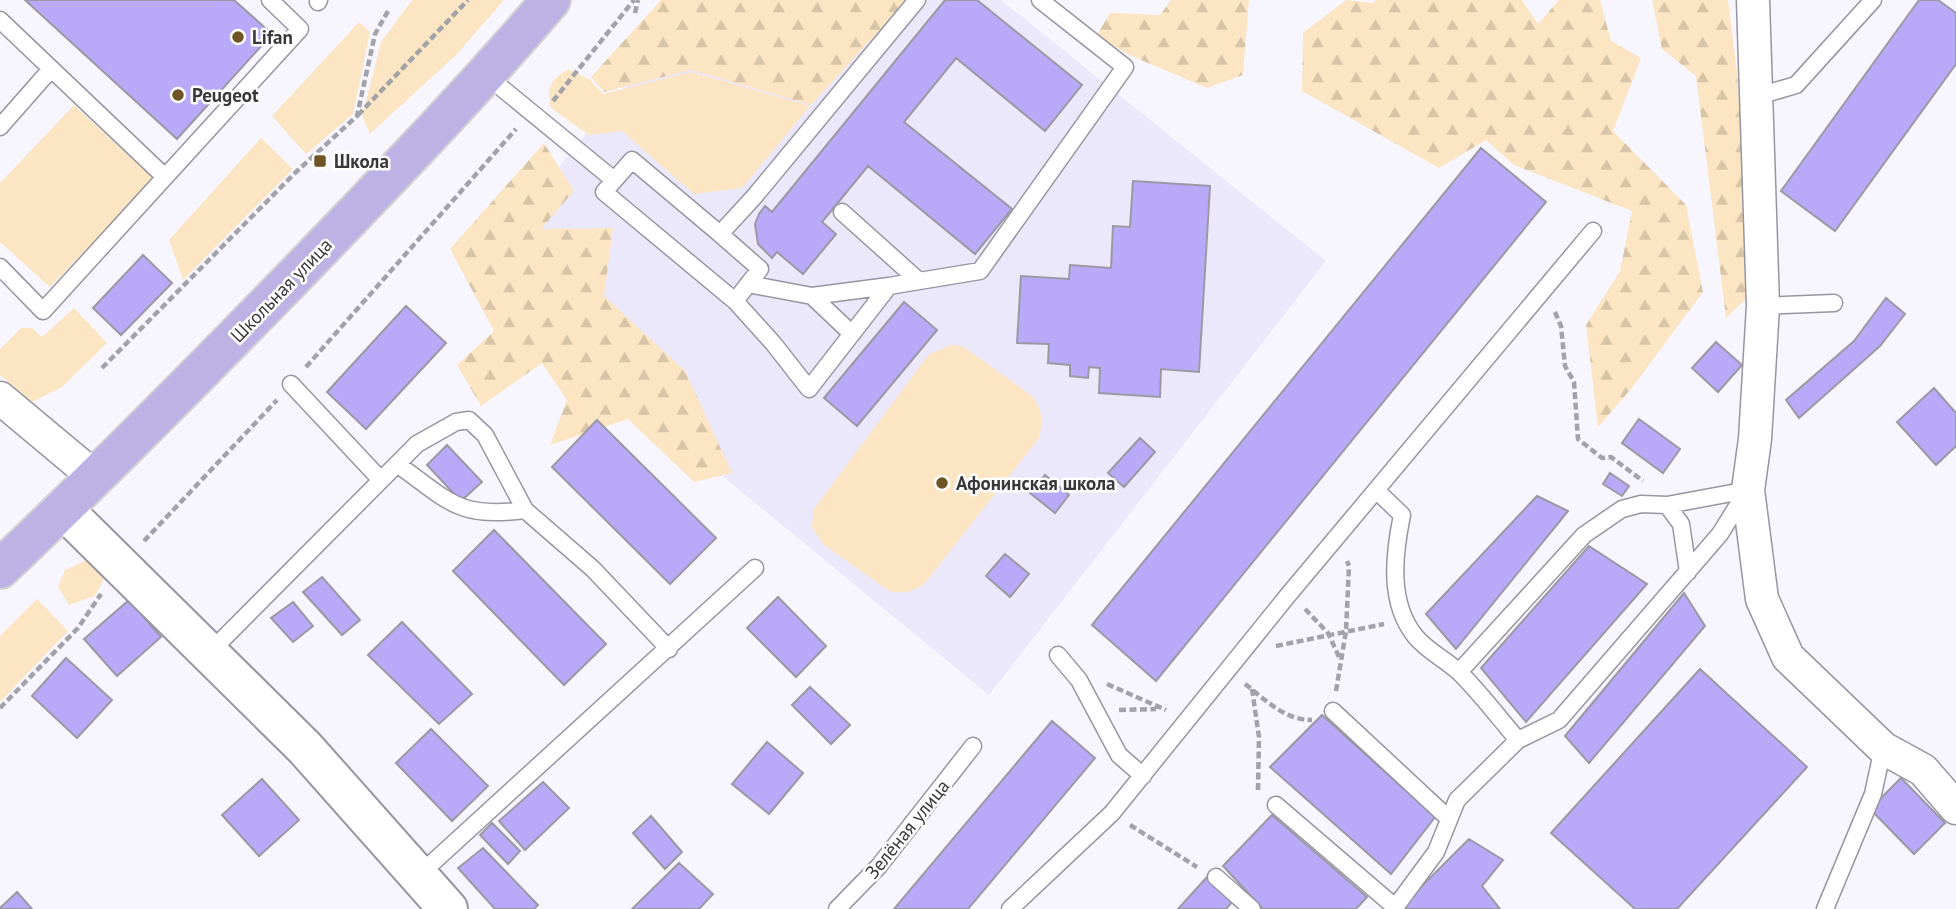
<svg xmlns="http://www.w3.org/2000/svg" width="1956" height="909" font-family="'PT Sans',sans-serif">
<style>
.built{fill:#eae8fa}
.green{fill:#fbe5c2}
.forest{fill:url(#forest-firs)}
.building{fill:#b9aaf9;stroke:#9a99a3;stroke-width:2}
.lines{fill:none;stroke-linecap:round;stroke-linejoin:round}
.service-casing{stroke:#9796a0;stroke-width:19}
.minor-casing{stroke:#9796a0;stroke-width:35}
.tertiary-casing{stroke:#9796a0;stroke-width:42}
.primary-casing{stroke:#d3d3d4;stroke-width:42}
.path{stroke:#a2a2a9;stroke-width:4.5;stroke-dasharray:7 3.5;stroke-linecap:butt}
.service{stroke:#fff;stroke-width:16}
.minor{stroke:#fff;stroke-width:32}
.tertiary{stroke:#fff;stroke-width:38}
.primary{stroke:#bcb2e3;stroke-width:38}
.poi-dot{fill:#6f5426;stroke:#fff;stroke-width:2.5}
.labels{text-anchor:middle;dominant-baseline:central;stroke-width:5;stroke-linejoin:round;paint-order:stroke}
.poi-label{font-size:19px;font-weight:bold;fill:#38383c;stroke:#fff;text-anchor:start}
.street-label{font-size:19px;fill:#38383c;stroke:#fff}
</style>
<defs>
<pattern id="forest-firs" width="22" height="20" patternUnits="userSpaceOnUse" patternTransform="scale(1.75)"><rect width="22" height="20" fill="#fbe5c2"/><path d="M5 1l3.5 6h-7zM16 11l3.5 6h-7z" fill="#d8c5a8"/></pattern>
</defs>
<rect width="100%" height="100%" fill="#f7f6ff"/>
<path class="built" d="M697,0H1001L1326,261L989,695L473,271Z"/>
<path class="green" d="M412,0H504L456,55L370,134L362,116L381,42Z
M359,22L370,32L353,114L306,154L272,116Z
M569,69L590,80L603,94L691,72L810,106L742,188L694,194L622,131L589,135L551,108C546,86 550,80 569,69Z
M74,105L154,179L50,287L0,242V183Z
M261,138L293,169L183,280L169,240Z
M74,308L107,343L62,387L32,402L0,375V349L21,328H32L42,337Z
M952,345L964,347L1032,396C1043,411 1043,421 1039,438L925,583C913,592 904,594 889,591L823,544L812,527L814,509L929,354Z
M89,559L107,573L95,596L69,605L58,587L65,570Z
M37,599L68,631L0,702V636Z"/>
<path class="forest" d="M661,0H907L811,105L691,70L604,92L591,77Z
M1171,0H1249L1243,75L1207,88L1127,54L1097,35L1110,13L1160,15Z
M1346,0L1373,3L1376,0H1522L1538,24L1559,0H1600L1611,41L1641,58L1613,131L1686,205L1703,292L1631,389L1598,427L1586,325L1620,271L1632,211L1514,165L1486,140L1439,168L1302,91L1303,33Z
M1652,0H1728L1737,72L1753,292L1726,318L1696,76L1662,49Z
M544,143L574,191L541,229L613,228L604,296L685,371L732,473L694,482L628,419L550,445L567,400L542,363L481,406L457,365L494,331L450,249Z"/>
<path class="building" d="M25,0H234L272,34L177,139Z
M945,0H977L1082,85L1045,131L956,58L904,122L1012,209L975,254L868,166L822,222L836,234L803,274L777,252L772,258L758,244L755,224L759,214L765,206L772,212Z
M1919,0H1938L1956,13V64L1835,231L1781,191Z
M1481,148L1546,202L1156,681L1092,625Z
M1133,181L1210,186L1199,372L1161,369L1160,397L1099,393L1100,368L1089,367L1088,378L1070,376V365L1048,363L1049,344L1017,343L1021,276L1069,279L1070,265L1111,268L1113,226L1130,227Z
M143,255L172,283L121,335L93,308Z
M1886,298L1905,314L1880,346L1799,418L1786,400L1854,341Z
M904,302L937,330L857,426L824,398Z
M406,306L446,343L366,429L327,392Z
M1716,342L1742,365L1718,392L1692,368Z
M1934,388L1956,413V446L1936,465L1897,422Z
M1639,419L1680,449L1663,473L1622,443Z
M597,420L716,538L670,584L552,467Z
M1140,438L1155,452L1124,487L1108,473Z
M447,445L482,482L461,501L427,465Z
M1610,473L1629,486L1622,496L1603,484Z
M1045,475L1069,495L1055,513L1030,493Z
M1537,496L1568,511L1456,649L1426,614Z
M494,530L606,644L564,685L453,571Z
M1589,546L1647,584L1526,722L1481,668Z
M1005,554L1029,574L1010,597L986,576Z
M322,577L360,620L342,635L303,592Z
M1684,593L1705,626L1589,763L1565,736Z
M778,597L826,646L796,677L747,628Z
M129,600L161,637L117,676L84,639Z
M293,602L313,626L293,642L271,618Z
M402,622L472,694L439,724L368,655Z
M66,658L112,700L77,738L32,696Z
M1700,669L1807,767L1677,909H1635L1551,833Z
M810,687L850,725L831,744L792,705Z
M1322,715L1435,817L1391,874L1270,767Z
M1052,721L1095,758L968,909H894Z
M431,729L488,786L452,821L396,763Z
M767,742L803,773L769,814L732,784Z
M1901,778L1945,823L1914,854L1870,809Z
M262,779L299,820L259,856L222,815Z
M543,782L569,808L525,850L499,821Z
M1272,815L1367,897L1356,909H1263L1223,866Z
M651,816L682,852L665,869L633,833Z
M492,823L520,851L508,864L480,835Z
M1469,839L1503,860L1482,886L1500,909H1399Z
M483,848L538,905L534,909H495L458,868Z
M679,863L713,894L699,909H632Z
M1207,877L1233,901L1226,909H1178Z
M17,892L32,909H0V908Z"/>
<g class="lines">
<g class="service-casing">
<path id="service" d="M917,0L754,197L720,234L632,160L604,192L735,301L773,343L809,389L889,286L980,271L1125,67L1040,0
M318,2L319,0
M0,20L165,177
M487,76L614,180
M1755,97L1796,85L1873,0
M0,127L51,69
M842,212L919,281
M720,234L760,269L735,301
M0,267L43,311L300,29L270,0
M748,284L812,296
M1763,306L1834,303
M852,334L812,296L889,286
M291,384L380,479
M397,464C449,501 458,519 525,510
M1376,490L1402,515C1394,554 1388,602 1415,636C1428,652 1447,660 1461,674C1481,694 1499,718 1518,740
M1667,505L1681,524L1688,572
M209,653L417,444L456,422L469,420L485,435L525,510L593,569L669,649
M1058,655L1079,680L1119,755L1143,776
M1459,672L1584,535L1622,509L1641,504L1667,505L1748,490
M1333,711L1448,818
M1276,805L1395,907
M419,875L755,568
M1216,877L1252,909
M837,909L879,866L973,746
M1010,909L1112,813L1289,594L1593,231
M1394,909L1436,852L1457,800L1518,740L1559,720L1720,534L1746,492
M1825,909L1873,794L1883,748"/>
</g>
<g class="minor-casing">
<path id="minor" d="M1753,0L1763,306L1755,439L1748,490L1762,599L1788,657L1883,748L1923,770L1956,808
M0,398L97,479"/>
</g>
<g class="tertiary-casing">
<path id="tertiary" d="M63,509L305,748L448,909"/>
</g>
<g class="primary-casing">
<path id="primary" d="M0,569C107,468 210,363 313,257C394,173 475,89 551,0"/>
</g>
<path class="path" d="M635,13L638,0
M553,101L634,0
M358,115L468,0
M1555,312L1561,326L1565,366L1574,382L1578,439L1602,458L1611,457L1643,481
M306,367L516,129
M102,368L296,172L357,116L375,34L388,11
M144,541L277,400
M1305,609L1328,633L1340,659
M1276,646L1384,624
M1107,684L1166,710
M1245,684C1266,700 1284,720 1312,720
M1252,689L1259,737L1258,790
M1336,691L1346,631L1349,566L1347,561
M0,708L78,628L101,594
M1119,710L1156,709
M1130,825L1197,867"/>
<use href="#service" class="service"/>
<use href="#minor" class="minor"/>
<use href="#tertiary" class="tertiary"/>
<use href="#primary" class="primary"/>
</g>
<g class="poi-dot">
<circle cx="238" cy="37" r="7"/>
<circle cx="178" cy="95" r="7"/>
<rect x="313" y="154" width="14" height="14" rx="3.5"/>
<circle cx="942" cy="483" r="7"/>
</g>
<g class="labels">
<g class="poi-label">
<text x="252" y="37">Lifan</text>
<text x="192" y="95">Peugeot</text>
<text x="334" y="161">Школа</text>
<text x="956" y="483">Афонинская школа</text>
</g>
<g class="street-label">
<text transform="translate(281 290) rotate(-46)">Школьная улица</text>
<text transform="translate(907 829) rotate(-51)">Зелёная улица</text>
</g>
</g>
</svg>
